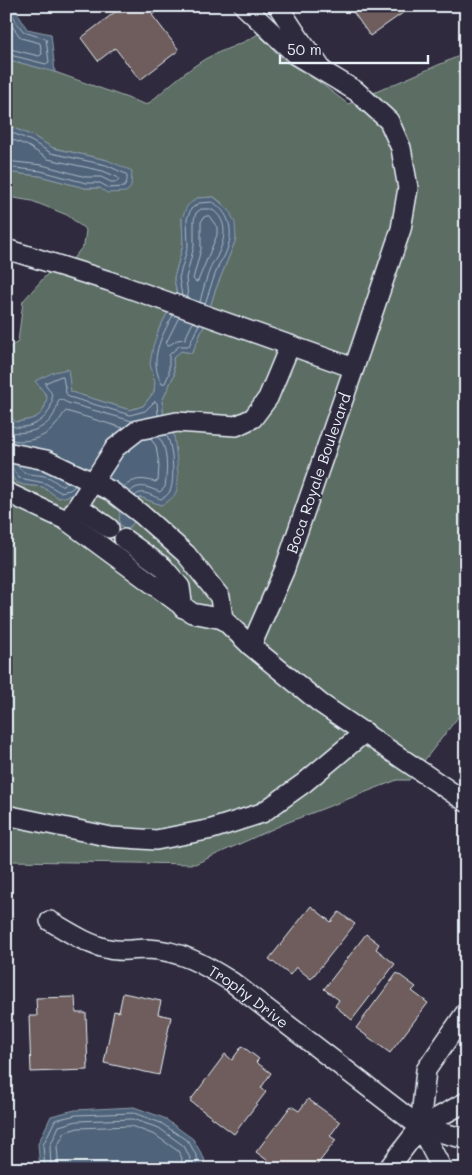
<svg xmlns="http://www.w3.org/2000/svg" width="472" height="1175" font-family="Mali,sans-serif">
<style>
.green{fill:#5c6d64;stroke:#a2afae}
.water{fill:#4f647a;stroke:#8c9cac}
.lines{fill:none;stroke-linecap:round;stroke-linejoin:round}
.shore{stroke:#abb9c6;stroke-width:1}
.building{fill:#6e5d5c;stroke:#e8f1f8}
.minor-casing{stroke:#e8f1f8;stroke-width:22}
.minor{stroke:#2f2a3d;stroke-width:19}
.labels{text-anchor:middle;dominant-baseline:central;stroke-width:4;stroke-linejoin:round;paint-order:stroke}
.street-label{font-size:15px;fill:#e8f1f8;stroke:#2f2a3d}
</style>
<rect width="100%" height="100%" fill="#2f2a3d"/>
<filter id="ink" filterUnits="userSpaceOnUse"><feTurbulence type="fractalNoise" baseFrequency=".02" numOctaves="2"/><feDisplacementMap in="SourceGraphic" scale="10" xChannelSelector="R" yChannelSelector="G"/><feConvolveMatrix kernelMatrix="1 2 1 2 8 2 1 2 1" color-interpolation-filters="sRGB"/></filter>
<g filter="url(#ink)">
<path class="green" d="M258,34L286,62L318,81L348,104L466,53V707L409,780H397L286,823L195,864L10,861L6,865V469L16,482L24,485L43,487L59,498L83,484L111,502L120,513L133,523L140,497L161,505L165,428L162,401L174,375L173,358L181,351L192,353L204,326L215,291L236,239L221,202L214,197L197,198L182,218L183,245L174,278L177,295L159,329L153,373L155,382L154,392L143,406L130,410L71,392L67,369L36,381L47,396C45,417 36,419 16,422L6,414V349L18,342L23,301L49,272L71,261L84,245L86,230L67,215L32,201L8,197L6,199V172L40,176L85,188H100L107,160L53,148L33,136L6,125V59L55,72L147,105C165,89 184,72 205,59C223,49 242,45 258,34Z"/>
<path class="water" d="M6,6H13L27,29L51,34L55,72L6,59Z
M6,125L33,136L53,148L107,160L132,171L131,187L126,192L107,193L100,188H85L40,176L6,172Z
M214,197L229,210L235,223L236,239L215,291L204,326L192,353L181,351L173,358L174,375L162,401L165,428L174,435C175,448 181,481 176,492C174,498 167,502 161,505L140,497L133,524L125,530L119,523L120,513L111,502L103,498L96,488L83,484L73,495L59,498L43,487L24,485L16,482L6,469V414L16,422C36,419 45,417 47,396L35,381L54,372L68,369L71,392L130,410L143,406L154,392L155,382L150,364L153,346L159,329L177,295L174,278L183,245L182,218L187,206L197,198Z
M134,1107L164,1118L193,1139L205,1160L197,1169H40L38,1144L51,1116L75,1110Z"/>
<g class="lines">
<path class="shore" d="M6,18L21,38L40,43L42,54L39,56L6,48
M6,54L46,64L49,62L46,39L24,32L16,22L9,6
M6,130L31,141L51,153L106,165L126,174C128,177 127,184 124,187L109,188L100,183H86L41,171L6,167
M6,137L28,146L48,159L103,171L117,177L119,180L117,182H111L101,177H86L42,165L6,161
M209,216L217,227V235L198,281L196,282L193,279L201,249V222L204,217Z
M182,296L179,278L188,246L187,219L191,209L199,203L213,202C233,216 234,236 224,257C222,260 219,263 218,267C213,279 209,292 205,304
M188,298L186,278L194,246V220L196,213L201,209H211C228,219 226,238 218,254C217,258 214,261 212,264C207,276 203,289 200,302
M173,315C161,337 148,360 162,384L165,383L169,374V355L179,346H189L199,324
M179,317L166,343L168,346L177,340L185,339L193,322
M6,421C9,423 12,427 16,427C34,429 53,416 52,397C52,391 47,388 45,383L61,376L63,377L66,393L69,397L130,415L145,411L155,401L157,403L158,415
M6,429C13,434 18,433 26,432C43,430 56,419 58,401L60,399L68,403L132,421
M6,438C21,445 44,439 54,427C59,422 62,415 66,411L123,428
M17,465C27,479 33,472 47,477C52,478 57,483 61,486L69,483
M6,467L12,468L19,478L45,483L60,492L70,490L75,486
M124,487C134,478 142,478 155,482L158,481L159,465L156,446L150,438
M130,492C139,482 149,488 160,492L165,487C167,474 169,446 158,437
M135,496C142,488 153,497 161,499C165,497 168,495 170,491C175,483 173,441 166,435
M45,1169L43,1145L55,1120L76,1115L134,1113L161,1123L189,1142L198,1159L194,1169
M51,1169L50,1146L59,1126L77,1121L132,1119L159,1128L184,1146L190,1158L188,1169
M59,1169L57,1147L65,1132L78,1128L131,1126L155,1135L178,1151L182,1158L180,1169"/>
</g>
<path class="building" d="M123,6H164L152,15L179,50L140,80L115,48L98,61L81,38Z
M349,6H404L407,10L370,36Z
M311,906L331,922L339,912L355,924L311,979L296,967L290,975L269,959Z
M366,934L379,944L376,949L395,964L352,1020L335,1006L339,1000L324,989Z
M397,973L416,987L412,991L428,1003L390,1053L356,1028Z
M123,993L161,1001L158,1014L171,1017L159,1075L104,1063L114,1011L119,1012Z
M75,997L76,1013H86L88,1070L31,1072L29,1016H37L36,998Z
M242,1046L259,1059L256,1062L271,1073L261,1088L266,1092L234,1134L190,1101L225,1054L232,1060Z
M308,1099L340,1122L330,1136L336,1140L314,1169H279L256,1152L291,1106L299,1111Z"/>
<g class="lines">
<g class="minor-casing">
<g id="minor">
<path d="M244,6L296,55L356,91L389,121L401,148L408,188L401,229L354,368L284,571L251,646L320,703L466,802"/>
<path d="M278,6L301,41L319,65"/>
<path d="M6,249L109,281L354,368"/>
<path d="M6,452L46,460L111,491L141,514L186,554L220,597L223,619L192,613L66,520L6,492"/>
<path d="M78,506L109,528"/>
<path d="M68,521L115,448L138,430L177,422L236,426L253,418L268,398L290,345"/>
<path d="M124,539L163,567L180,587L183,608"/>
<path d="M223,619L251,646"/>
<path d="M6,815L111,837L156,840L212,829L262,813L304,783L365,732"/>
<path id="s1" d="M50,921C69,932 88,945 109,949C122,952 135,949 147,949C180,950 205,965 232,982L420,1127L466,1139"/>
<path d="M420,1127L426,1070L466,1012"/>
<path d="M420,1127L442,1169"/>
<path d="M388,1169L420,1127L466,1102"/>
</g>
</g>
<use href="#minor" class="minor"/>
</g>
</g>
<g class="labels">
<g class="street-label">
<text transform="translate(318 473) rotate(-71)">Boca Royale Boulevard</text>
<text stroke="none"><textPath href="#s1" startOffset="218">Trophy Drive</textPath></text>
</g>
</g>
<rect width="472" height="1175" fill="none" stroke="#2f2a3d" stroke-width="25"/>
<rect x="12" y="12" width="447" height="1150" fill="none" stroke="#e8f1f8" stroke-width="2" filter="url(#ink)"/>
<path d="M280 55v8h148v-8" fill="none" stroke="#e8f1f8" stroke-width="2.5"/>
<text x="287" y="55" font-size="15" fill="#e8f1f8" stroke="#2f2a3d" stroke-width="4" paint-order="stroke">50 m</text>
</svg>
